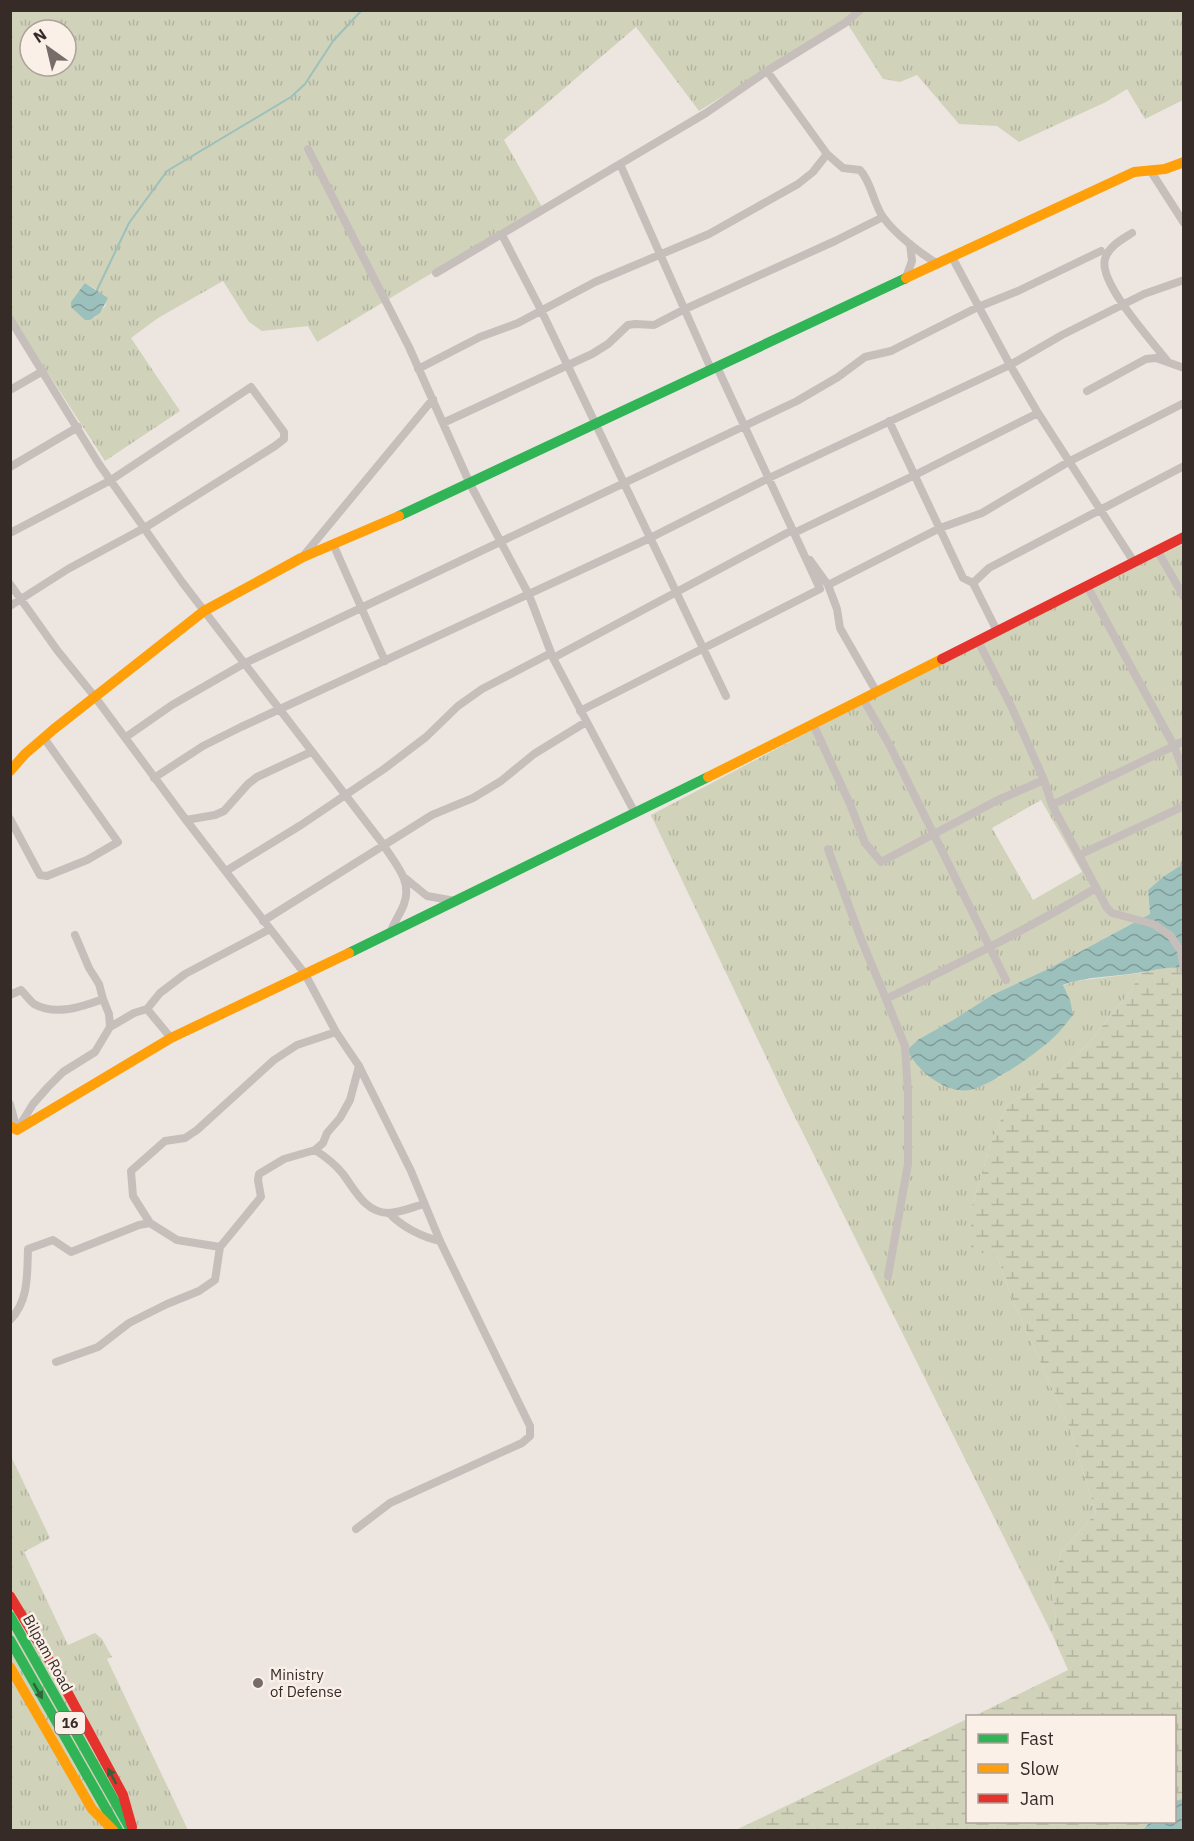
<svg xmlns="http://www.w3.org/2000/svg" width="1194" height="1841" font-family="'IBM Plex Sans',sans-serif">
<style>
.grass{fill:url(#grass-tufts);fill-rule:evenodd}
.wetland{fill:url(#wetland-marsh)}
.water{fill:url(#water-waves)}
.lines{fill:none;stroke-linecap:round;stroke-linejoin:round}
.stream{stroke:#9cc0bc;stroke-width:2}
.street{stroke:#c6beba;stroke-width:8}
.fast{stroke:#30b455;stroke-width:10}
.slow{stroke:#ff9f0a;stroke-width:10}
.jam{stroke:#e5322d;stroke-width:10}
.oneway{fill:#34623a}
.poi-dot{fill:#776c68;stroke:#faf0e8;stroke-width:2}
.labels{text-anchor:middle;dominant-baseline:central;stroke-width:5;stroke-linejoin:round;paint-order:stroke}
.shield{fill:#faf0e8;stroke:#726662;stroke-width:1.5}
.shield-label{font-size:14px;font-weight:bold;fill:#372b28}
.street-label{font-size:15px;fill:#372b28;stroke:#faf0e8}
.poi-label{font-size:15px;fill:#372b28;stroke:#faf0e8;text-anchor:start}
</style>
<defs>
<pattern id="grass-tufts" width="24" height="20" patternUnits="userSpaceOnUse" patternTransform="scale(1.5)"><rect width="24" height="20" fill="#d0d2ba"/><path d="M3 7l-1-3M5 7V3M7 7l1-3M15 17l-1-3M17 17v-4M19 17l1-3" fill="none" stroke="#b3b4a0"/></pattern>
<pattern id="wetland-marsh" width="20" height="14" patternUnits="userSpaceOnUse" patternTransform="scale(1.5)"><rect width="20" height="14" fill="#d0d2ba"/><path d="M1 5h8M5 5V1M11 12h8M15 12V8" fill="none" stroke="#b3b4a0"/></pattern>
<pattern id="water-waves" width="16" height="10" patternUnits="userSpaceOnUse" patternTransform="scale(1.5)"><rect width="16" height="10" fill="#9cc0bc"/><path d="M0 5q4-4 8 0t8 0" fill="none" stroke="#809c99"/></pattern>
</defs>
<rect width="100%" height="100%" fill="#ede6e0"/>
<path class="grass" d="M11,11H1183V100L1145,119L1127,89L1106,102L1019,142L997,126L959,124L917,75L900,82L883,79L845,20L699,111L636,27L504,140L542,207L317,342L308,326L262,331L249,322L223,281L158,318L131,338L180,411L105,461L11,316ZM30,30H66V66H30ZM85,283L97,290L106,305L94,318Z
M1183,544V864L1164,876L1148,890L1150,914L1048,969L992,995L953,1020L919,1039L998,1078L1052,1039L1070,1000L1063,986L1075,981L1141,973L1129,993L1088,1044L1058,1073L1007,1105L991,1143L971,1209L997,1256L1013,1301L1069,1426L1096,1513L1061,1552L1052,1594L1056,1619L1053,1636L786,1099L651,815L991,636ZM1041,800L1082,872L1033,900L992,828Z
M10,1454L50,1538L24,1552L68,1645L95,1633L102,1639L112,1657L107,1659L188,1830H11Z"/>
<path class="wetland" d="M1171,966L1183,968V1830H736L967,1719L968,1822H1174V1716H974L1068,1670L1053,1636L1056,1619L1052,1594L1061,1552L1096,1513L1069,1426L1013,1301L997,1256L971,1251V1209L991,1143L1007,1105L1058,1073L1088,1044L1129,993L1141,973Z"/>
<path class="water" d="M85,283L108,298L100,313L90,320H85L71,307V302Z
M1183,864V968C1167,966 1153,971 1137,973C1113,977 1086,976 1063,985L1070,1000L1073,1015C1066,1023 1060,1032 1052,1039C1037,1053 990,1086 970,1090C945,1094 917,1070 907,1050L919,1039L953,1020L992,995L1048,969L1150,914L1148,890L1164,876Z
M1183,1799V1830H1143L1150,1822H1174L1175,1801Z"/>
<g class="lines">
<path class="stream" d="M97,290L129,223L167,171L291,97L305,84L333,41L362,10"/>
<path class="street" d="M767,71L827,154L843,168L860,170C872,183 873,203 883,217C895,234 921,254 938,264
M308,149L409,347L470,484L529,595L553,658L635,813
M620,164L711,369
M1150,170L1184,223
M1132,233C1121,240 1109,246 1105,259C1098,283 1153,342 1168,362
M502,235L541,310L726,696
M952,257L1010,365L1038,413L1134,562
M436,273L706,113L767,71L845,23L860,10
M905,280L912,261L910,244
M10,319L99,464L182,582L383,844C394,863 413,880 404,904C400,915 393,923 390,934
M418,369L480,337L518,323L595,282L709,234L798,184L813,172L827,154
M10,390L43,371
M1087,391L1146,359L1156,358L1184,368
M889,421L963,578L973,583L997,631
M443,423L592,354L608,344L628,325L635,324L654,325L683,310L835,241L883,217
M10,467L78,427
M10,533L111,480L251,387L284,432V439L275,446L146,527L68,569L10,606
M794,533L915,475L1038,413
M333,544L385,661
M1157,550L1184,597
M304,555L433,399
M810,560L828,585L837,609L840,628L876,691
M973,583L989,568L1184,466
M10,584L57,650L95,697L186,820L305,974L336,1032L359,1066L411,1171L440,1241L530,1426V1436L522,1443L390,1503L356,1529
M828,585L940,528L982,513L1070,461L1184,403
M1087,586L1174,746L1184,772
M978,641L1012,708L1044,780L1052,805L1107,908L1112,913L1153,924L1170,935L1181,951L1184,971
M553,658L787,533
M863,699L889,744L1006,980
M580,711L820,589L717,367
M813,724L850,804L865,843L881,862L998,800L1044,780
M126,737L172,705L245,663L797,401L838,377L865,357L891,351L978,307L1018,291L1101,251
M154,778L203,746L241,727L650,538L769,478L1010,365L1062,335L1144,294L1184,280
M1052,805L1184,741
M10,819L40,875L47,876L87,860L118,842L44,738
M186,820L215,815L224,811L248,784L257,777L311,752
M828,849L861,939L886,999
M1079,855L1184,806
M226,871L301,825L384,769L426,737L458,706L482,689L551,653
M405,878L427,896L455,901
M263,921L432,815L473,798L501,781L534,754L586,722
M10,995L21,990C25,994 30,1001 34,1004C55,1016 82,1007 103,999
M110,1027L134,1013L147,1009
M171,1038L147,1009L160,993L185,974L270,929
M10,1104L17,1130L33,1104L48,1087L63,1072L95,1052L110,1027L109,1014L103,999L99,984L89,968L75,935
M315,1150C326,1157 335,1164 343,1174C355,1190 365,1212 388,1213C399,1213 413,1207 424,1204
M389,1213C402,1227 422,1237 440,1241
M220,1247L177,1240L150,1223L133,1196L131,1171L165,1141L185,1138L197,1130L274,1060L297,1045L336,1032
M888,1276L908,1164V1093L905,1046L886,999C957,964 1028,929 1096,888
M10,1320C29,1301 27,1274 28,1249L53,1240L71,1252L139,1225L150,1223
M56,1362L98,1347L129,1323L167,1304L199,1291L215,1280L220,1247L261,1197L258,1180L259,1174L284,1159L315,1150L323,1143L327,1133L340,1118L350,1100L359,1066"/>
<path class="fast" d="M399,516L906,278
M349,953L708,777
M10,1616L131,1830
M10,1640L118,1830"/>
<path class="slow" d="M906,278L1134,172L1165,169L1184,162
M10,771L25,754L54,729L204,611L301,558L399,516
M708,777L942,659
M10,1126L17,1130L171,1038L349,953
M10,1667L92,1809L113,1830"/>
<path class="jam" d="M942,659L1184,537
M10,1596L57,1673L123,1795L132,1827"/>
</g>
<defs><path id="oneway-solid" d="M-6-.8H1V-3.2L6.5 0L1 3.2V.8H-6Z" transform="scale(1.5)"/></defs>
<g class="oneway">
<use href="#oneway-solid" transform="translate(38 1691) rotate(60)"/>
<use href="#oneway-solid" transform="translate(112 1776) rotate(-118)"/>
</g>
<circle class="poi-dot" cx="258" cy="1683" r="6"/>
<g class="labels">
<rect class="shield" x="55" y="1712" width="30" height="22" rx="4.5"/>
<g class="shield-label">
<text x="70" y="1723">16</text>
</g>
<g class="street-label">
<text transform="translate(48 1653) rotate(61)">Bilpam Road</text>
</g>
<g class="poi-label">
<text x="270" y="1674">Ministry<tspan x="270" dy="17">of Defense</tspan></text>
</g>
</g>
<rect width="1194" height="1841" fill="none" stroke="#372b28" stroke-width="24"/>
<rect x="966" y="1715" width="210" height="108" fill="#faf0e8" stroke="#aca19b" stroke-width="1.5"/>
<rect x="978" y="1734" width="30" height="9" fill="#30b455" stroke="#aca19b" stroke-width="1.5"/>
<text x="1020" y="1745" font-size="18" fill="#372b28">Fast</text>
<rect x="978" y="1764" width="30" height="9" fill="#ff9f0a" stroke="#aca19b" stroke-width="1.5"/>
<text x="1020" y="1775" font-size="18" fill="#372b28">Slow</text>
<rect x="978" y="1794" width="30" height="9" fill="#e5322d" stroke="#aca19b" stroke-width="1.5"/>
<text x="1020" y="1805" font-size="18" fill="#372b28">Jam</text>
<g transform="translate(48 48) rotate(326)"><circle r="28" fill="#faf0e8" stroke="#aca19b" stroke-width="1.5"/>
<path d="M0-4.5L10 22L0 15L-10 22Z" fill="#776c68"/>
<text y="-9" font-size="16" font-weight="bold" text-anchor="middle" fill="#372b28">N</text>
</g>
</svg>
